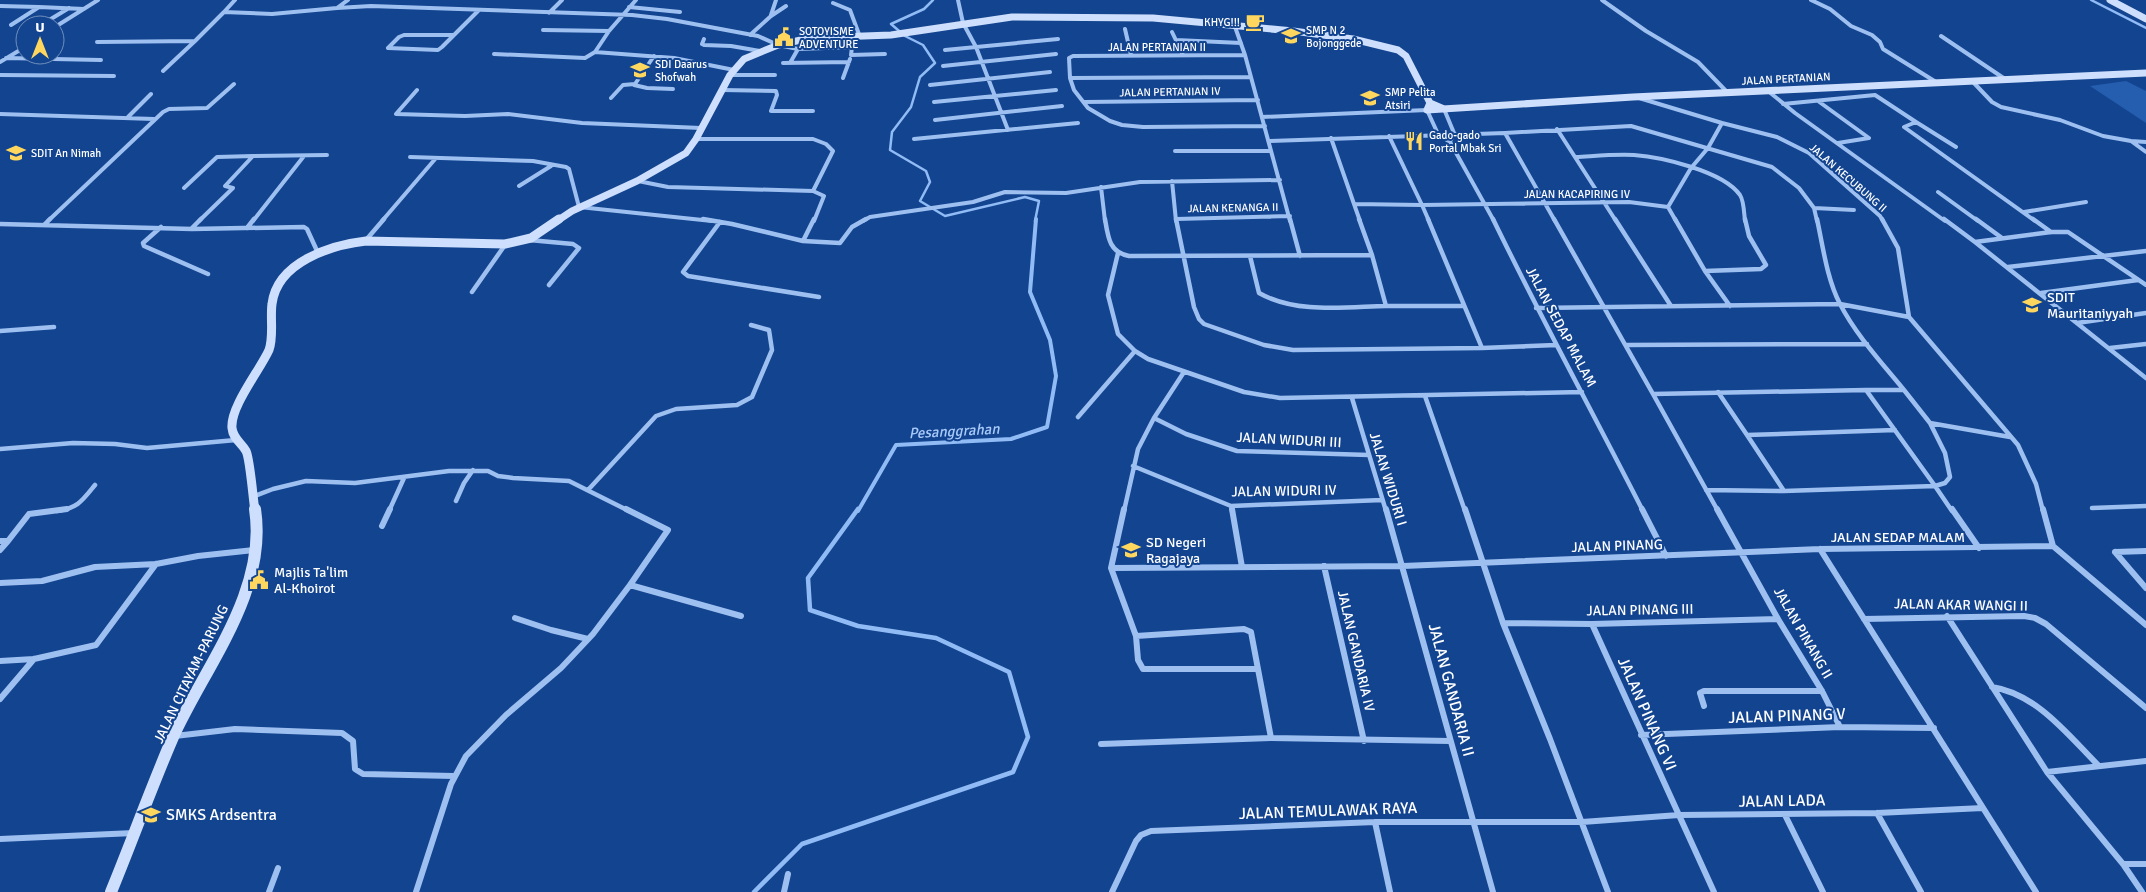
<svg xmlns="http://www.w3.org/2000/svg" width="2146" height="892" font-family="Signika,sans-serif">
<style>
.green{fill:#255daf}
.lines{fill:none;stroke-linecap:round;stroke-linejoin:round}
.stream-far2{stroke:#90bbf5;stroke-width:2.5}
.stream-far1{stroke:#90bbf5;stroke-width:4}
.stream{stroke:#90bbf5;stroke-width:4.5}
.street-far2{stroke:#9ec0f1;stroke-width:4}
.street-far1{stroke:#9ec0f1;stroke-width:4.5}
.street{stroke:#9ec0f1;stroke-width:6}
.secondary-far2{stroke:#cddffc;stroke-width:7}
.secondary-far1{stroke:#cddffc;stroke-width:9}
.secondary{stroke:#cddffc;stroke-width:12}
.labels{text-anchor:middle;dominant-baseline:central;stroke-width:4;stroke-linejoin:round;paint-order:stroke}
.far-poi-label{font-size:11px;fill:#fff;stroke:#134490;text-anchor:start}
.far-street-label{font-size:11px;fill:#fff;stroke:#134490}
.poi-label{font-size:14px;fill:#fff;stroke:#134490;text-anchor:start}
.street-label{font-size:14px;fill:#fff;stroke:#134490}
.water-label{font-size:15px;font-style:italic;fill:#aacbf9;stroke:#134490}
.near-street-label{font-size:16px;fill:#fff;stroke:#134490}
.near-poi-label{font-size:16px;fill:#fff;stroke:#134490;text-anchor:start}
</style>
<rect width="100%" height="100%" fill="#134490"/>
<path class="green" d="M2126,81L2146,91V123L2090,86Z"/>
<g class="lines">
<path class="stream-far2" d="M933,0L924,9L891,24L905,36L923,45L935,63L920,77L911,107L892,132L890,150L926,171L930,182L920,201L945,216L1025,197L1039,201L1035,221
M2091,0L2146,28"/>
<path class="stream-far1" d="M858,511L896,445L1011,439L1047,427L1056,376L1050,340L1030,292L1036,219"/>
<path class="stream" d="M754,892L802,844L1013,772L1028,737L1009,672L936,638L858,626L810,610L808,578L858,509"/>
<path class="street-far2" d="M235,0L224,12L272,14L337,8
M348,0L337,8L371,6L632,15L667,19L758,36L778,45L798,49L852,47L853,40
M636,0L609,31L595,52L674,58L734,70
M958,0L963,23L976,47L1008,130
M1602,0L1646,31L1698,62L1728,93
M1811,0L1830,9L1851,26L1872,35L1880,42L1883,49L1936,82
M833,3L850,10L860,37
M0,6L39,7
M629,7L680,12
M549,13L562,0
M771,15L776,0
M1234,24L1245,55L1290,221
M11,25L39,7L84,9
M41,25L69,8
M55,27L98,0
M1125,29L1131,55
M543,30L609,31
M1172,32L1183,55
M454,35H404L399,37L388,48L438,50L442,47L478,11
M750,35L771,16L786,6
M1941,36L2005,79
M704,39L702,44L704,45L731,46L760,51
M1176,40L1241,43
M97,42L195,41L224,12
M852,47L851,55L885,54
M945,50L1058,39
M494,54L585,58L595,52
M1245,55L1073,56L1069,58L1070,78L1074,90L1088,108L1110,121L1122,125L1143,127L1265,126
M6,58L101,60
M0,62L25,47
M783,63L849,62
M790,63L798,49
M943,66L1056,54
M163,71L195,41
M0,75L114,76
M730,75H775
M843,78L850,59
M1070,78L1251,77
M1973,82L1992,102L2001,107L2060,120L2103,136L2131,141L2146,152
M634,85L647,88L673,89
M930,85L1050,72
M417,90L396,114L465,116L508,114L582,123L701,128
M722,90L776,91L777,95L771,111H813
M1768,91L1795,113L1945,221
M611,98L623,85L635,84L654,56
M1639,98L1722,123
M1818,101L1869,138L1838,143
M934,102L1056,90
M1084,102L1258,100
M1783,104L1875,95L1916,122L1904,127L2035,221
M1444,109L1454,133L1450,142
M0,114L154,119
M128,117L151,94
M1262,117L1427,110L1438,134L1450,142L1494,221
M935,120L1062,106
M1916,122L1956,147
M1557,129L1616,221
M1505,133L1555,221
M1389,136L1422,205L1629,202L1668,207
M1331,138L1354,204
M914,139L1078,123
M1269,141L1505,133L1631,126L1772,167L1799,188L1814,208L1817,221
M2131,141L2146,142
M1175,151H1271
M253,156L327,155
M410,157L533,161L566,167L569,169L579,207L712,221
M1576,157C1595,156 1614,154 1634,155C1661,157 1723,171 1740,195C1744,201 1744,213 1745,221
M638,181L668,187L813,191L833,151L826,144L813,139H696
M1172,181L1176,221
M519,186L551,166
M1101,187L1105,221
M184,188L217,157L253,156L225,186L233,188L199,221
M813,191L824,196L814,221
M1938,192L1978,221
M1814,208L1854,210
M2024,212L2086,202
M1176,219L1290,216
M48,221L163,112L169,109L207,108L234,84
M253,221L304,156
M382,221L436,158
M863,221L870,217L973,202L1005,192L1066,193L1140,182L1280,180
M1360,221L1354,204L1422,205L1429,221
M1676,221L1668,207L1691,168L1708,148L1722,123L1777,137L1809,153L1880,216L1883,221"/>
<path class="street-far1" d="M703,219L732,224L803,241L814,219
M1105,219C1108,237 1109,252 1129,256L1372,255L1359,219
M1176,219L1194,307L1199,319L1204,324L1264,345L1293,350L1482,348
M1290,219L1300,256
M1428,219L1482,348L1556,345
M1493,219C1541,318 1593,413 1643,511
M1554,219L1653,394
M1615,219L1671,306
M1675,219L1705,271L1730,306
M1817,219C1823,247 1827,279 1840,304C1856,335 1882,363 1904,390H1866
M1882,219L1898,248L1909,317L2018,445L2036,484L2043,511
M1944,219L1975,242L2146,378
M1976,219L2002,238
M2033,219L2051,232
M720,222L683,272L688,276L819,297
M0,224L192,229L304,227L307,229L318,253
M45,224L50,219
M161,227L143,243L144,246L208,274
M192,228L201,219
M247,228L254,219
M366,240L384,219
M529,240L573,244L579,248L549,285
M803,241L840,243L852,227L866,219
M1975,242L2051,232H2068L2146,285
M1118,253L1108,295L1118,334L1135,351L1148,359L1244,392L1280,398L1582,392
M1250,256L1259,293C1296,314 1345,307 1386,306L1372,255
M2008,267L2146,251
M1705,271L1761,269L1766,265L1749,236L1745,219
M472,292L505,245
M2041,293L2138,280
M1386,306H1464
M1536,308L1840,304L1909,317
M2077,323L2146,313
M0,331L54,327
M1626,345L1867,344
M2110,348L2146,344
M1904,390L1930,423L2010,437
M1718,392L1747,435L1895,430
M1425,396L1465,511
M1352,398L1386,511
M1078,417L1135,351
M1154,418L1186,434L1237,451L1369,455
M1747,435L1784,491
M0,449L73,443L115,444L147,448L236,440
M1133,466L1231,506L1382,500
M588,490L656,416L676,409L737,405L752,397L772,350L769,330L751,325
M1706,490L1784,491L1935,486L1952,511
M252,497L273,489L306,481L355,483L449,471H488L498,476L513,478L569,481L629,511
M456,501L464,483L473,470
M1231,506L1232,511
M2092,508L2146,506
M57,511C78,508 82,501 95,485
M389,511L404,478
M1124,511L1138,449L1154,418L1184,372
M1718,511L1653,394L1866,390L1935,486L1945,483L1950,477L1945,453L1930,423"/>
<path class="street" d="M626,509L668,530L630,585L741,616
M1124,509L1111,568L1136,636L1138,660L1143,669H1258
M1232,509L1242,567
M1386,509L1493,892
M1465,509L1503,623L1550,739L1608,892
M1642,509L1666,556
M1717,509L1778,619L1822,691L1840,727
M1952,509L1979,548
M2043,509L2053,546L2146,625
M382,526L390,509
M0,541H8L0,550
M8,541L29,514L67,509
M1820,549L2036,892
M2115,552L2146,588
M2115,552L2146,551
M1324,566L1364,741
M1111,568L1403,566L1820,549L2053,546
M0,583L42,581L95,567L156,564L198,556L254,550
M1947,616L2047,772L2123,864L2142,892
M515,618L551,630L588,639
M1864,619L2024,616L2035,618L2046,624L2146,708
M1503,623L1592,624L1778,619
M1592,624L1714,892
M1136,636L1244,629L1251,632L1271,738
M0,661L34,659L96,645L156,564
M1992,687C2037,694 2068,735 2098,765
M0,699L34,659
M1704,706L1700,693L1704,691H1822
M1641,735L1840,727L1934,728
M175,736L235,729L342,733L353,741L355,769L363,774L454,776
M1101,744L1271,738L1450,741
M2047,772L2146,761
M1877,813L1921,892
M1785,815L1823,892
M1375,822L1390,892
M0,839L134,833
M2123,864H2146
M269,892L278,868
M416,892L451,784L466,756L506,715L561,668L593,634L630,585
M784,892L788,874
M1112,892L1136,841L1141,835L1151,831L1375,822H1582L1679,815L1877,813L1983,808"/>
<path class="secondary-far2" d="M2110,0L2146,19
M1430,103L1427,110L1633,97L2146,73
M557,221L572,211L637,181L686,153L696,139L730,75L744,59L778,45L810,38L891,35L1012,17L1153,18L1293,31L1353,39L1398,50L1406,56L1430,103L1444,109"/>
<path class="secondary-far1" d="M255,511C253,499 250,458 246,451C241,442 233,439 232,428C230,407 260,370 269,350C274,337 270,318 272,304C277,262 331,245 366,241L505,244L531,238L559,219"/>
<path class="secondary" d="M111,892C132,841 151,788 173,737C205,666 268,592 255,509"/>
</g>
<defs>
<g id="cafe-bare" transform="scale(1.5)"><path d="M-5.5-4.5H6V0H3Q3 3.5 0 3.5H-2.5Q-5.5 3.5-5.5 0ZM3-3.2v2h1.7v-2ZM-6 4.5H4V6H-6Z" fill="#ffd75e" stroke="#134490" stroke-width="2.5" paint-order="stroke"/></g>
<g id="school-bare" transform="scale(1.5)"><path d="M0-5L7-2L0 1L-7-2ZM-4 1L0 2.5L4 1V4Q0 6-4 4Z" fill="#ffd75e" stroke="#134490" stroke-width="2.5" paint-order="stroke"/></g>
<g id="civic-bare" transform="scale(1.5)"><path d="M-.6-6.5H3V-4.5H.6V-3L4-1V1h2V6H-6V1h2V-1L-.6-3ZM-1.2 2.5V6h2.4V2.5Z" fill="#ffd75e" stroke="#134490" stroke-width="2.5" paint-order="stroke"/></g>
<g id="restaurant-bare" transform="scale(1.5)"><path d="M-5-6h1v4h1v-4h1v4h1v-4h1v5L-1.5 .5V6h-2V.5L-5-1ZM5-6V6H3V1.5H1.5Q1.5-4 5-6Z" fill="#ffd75e" stroke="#134490" stroke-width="2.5" paint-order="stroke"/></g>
</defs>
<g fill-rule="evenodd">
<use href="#cafe-bare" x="1255" y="22"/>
<use href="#school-bare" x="1291" y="36"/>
<use href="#civic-bare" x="784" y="37"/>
<use href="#school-bare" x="640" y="70"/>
<use href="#school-bare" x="1370" y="98"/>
<use href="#restaurant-bare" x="1414" y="141"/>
<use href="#school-bare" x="16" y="153"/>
<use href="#school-bare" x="2032" y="305"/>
<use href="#school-bare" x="1131" y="550"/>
<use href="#civic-bare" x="259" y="580"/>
<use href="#school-bare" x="151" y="815"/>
</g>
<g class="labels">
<g class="far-poi-label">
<text x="1240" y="22" text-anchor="end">KHYG!!!</text>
<text x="1306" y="30">SMP N 2<tspan x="1306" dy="13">Bojonggede</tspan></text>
<text x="799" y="31">SOTOYISME<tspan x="799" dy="13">ADVENTURE</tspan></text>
<text x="655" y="64">SDI Daarus<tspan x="655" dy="13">Shofwah</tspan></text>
<text x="1385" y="92">SMP Pelita<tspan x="1385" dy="13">Atsiri</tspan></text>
<text x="1429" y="135">Gado-gado<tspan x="1429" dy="13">Portal Mbak Sri</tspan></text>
<text x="31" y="153">SDIT An Nimah</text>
</g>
<g class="far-street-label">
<text x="1157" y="47">JALAN PERTANIAN II</text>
<text transform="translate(1786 79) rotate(-3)">JALAN PERTANIAN</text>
<text transform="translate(1170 92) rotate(-1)">JALAN PERTANIAN IV</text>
<text transform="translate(1848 178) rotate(41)">JALAN KECUBUNG II</text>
<text x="1577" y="194">JALAN KACAPIRING IV</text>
<text transform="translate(1233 208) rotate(-1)">JALAN KENANGA II</text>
</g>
<g class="poi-label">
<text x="2047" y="297">SDIT<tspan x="2047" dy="16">Mauritaniyyah</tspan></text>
<text x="1146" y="542">SD Negeri<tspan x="1146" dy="16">Ragajaya</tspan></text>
<text x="274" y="572">Majlis Ta'lim<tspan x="274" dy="16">Al-Khoirot</tspan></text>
</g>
<g class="street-label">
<text transform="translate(1561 327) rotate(62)">JALAN SEDAP MALAM</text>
<text transform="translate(1289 440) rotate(3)">JALAN WIDURI III</text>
<text transform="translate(1388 479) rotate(73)">JALAN WIDURI I</text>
<text transform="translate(1284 491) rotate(-1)">JALAN WIDURI IV</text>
<text x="1898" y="537">JALAN SEDAP MALAM</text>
<text transform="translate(1617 546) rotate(-2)">JALAN PINANG</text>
<text transform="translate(1961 605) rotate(1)">JALAN AKAR WANGI II</text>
<text transform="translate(1640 610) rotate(-1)">JALAN PINANG III</text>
<text transform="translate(1803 633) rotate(60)">JALAN PINANG II</text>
<text transform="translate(1356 651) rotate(77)">JALAN GANDARIA IV</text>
<text transform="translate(191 674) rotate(-64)">JALAN CITAYAM-PARUNG</text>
</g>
<g class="water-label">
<text transform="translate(954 431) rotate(-3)">Pesanggrahan</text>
</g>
<g class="near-street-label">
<text transform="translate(1451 690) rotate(75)">JALAN GANDARIA II</text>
<text transform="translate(1647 714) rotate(66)">JALAN PINANG VI</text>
<text transform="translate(1787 716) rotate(-2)">JALAN PINANG V</text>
<text transform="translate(1782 801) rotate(-1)">JALAN LADA</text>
<text transform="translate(1328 811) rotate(-2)">JALAN TEMULAWAK RAYA</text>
</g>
<g class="near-poi-label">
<text x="166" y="815">SMKS Ardsentra</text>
</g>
</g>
<g transform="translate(40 40)"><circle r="24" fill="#134490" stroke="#718fbc"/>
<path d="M0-4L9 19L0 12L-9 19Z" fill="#ffd75e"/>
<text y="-8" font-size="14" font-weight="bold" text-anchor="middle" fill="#ffffff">U</text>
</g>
</svg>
